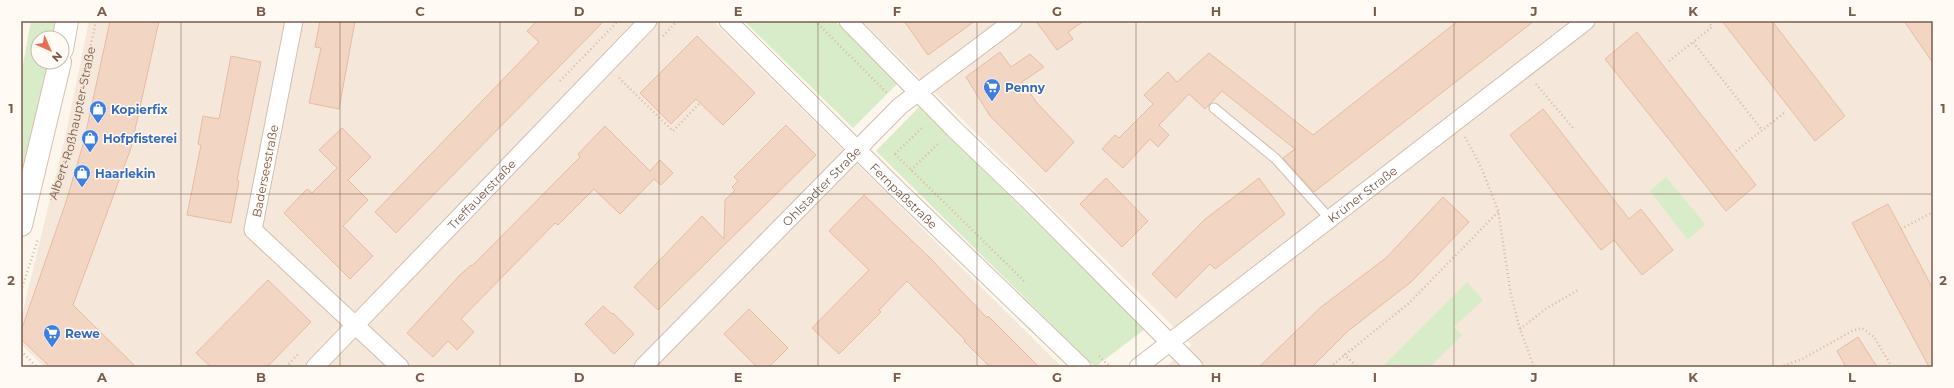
<svg xmlns="http://www.w3.org/2000/svg" width="1954" height="388" font-family="Montserrat,sans-serif">
<style>
.residential{fill:#f5e8da}
.green{fill:#d8ecc9}
.building{fill:#f3d5c3;stroke:#e6bba3}
.lines{fill:none;stroke-linecap:round;stroke-linejoin:round}
.lane-casing{stroke:#d1beb0;stroke-width:11}
.street-casing{stroke:#d1beb0;stroke-width:19}
.secondary-casing{stroke:#d6c0b0;stroke-width:24}
.path{stroke:#d9b8a5;stroke-width:2.5;stroke-dasharray:1 3;stroke-linecap:butt}
.lane{stroke:#fff;stroke-width:9}
.street{stroke:#fff;stroke-width:17}
.secondary{stroke:#fff;stroke-width:22}
.grid{fill:none;stroke:#7a5c4d;stroke-width:1;stroke-opacity:0.55}
.labels{text-anchor:middle;dominant-baseline:central;stroke-width:3;stroke-linejoin:round;paint-order:stroke}
.shop-label{font-size:12px;font-weight:bold;fill:#366cbe;stroke:#fffaf3;text-anchor:start}
.street-label{font-size:12px;fill:#7a5c4d;stroke:#fffaf3}
.neatline{fill:none;stroke:#7a5c4d;stroke-width:1.5}
.grid-label{font-size:13px;text-anchor:middle;font-weight:bold;fill:#7a5c4d}
</style>
<rect width="100%" height="100%" fill="#fdf6ec"/>
<path class="residential" d="M89,21H713L1062,367H44L21,344V319L66,133Z
M862,21H1933V367H1165L1192,345Z"/>
<path class="green" d="M31,21H56L53,38H38V62H48L40,107L21,186V75Z
M744,21H835L898,83L853,128Z
M919,107L1145,329L1095,367L876,151Z
M1666,177L1705,224L1688,240L1650,191Z
M1467,282L1483,300L1454,327L1462,335L1430,367H1382Z"/>
<path class="building" d="M110,21H159L131,148L73,305L136,367H50L21,339V331L66,202L84,141Z
M320,21H355L339,109L309,103L321,48L315,47Z
M537,21H604L396,233L375,212L539,42L527,31Z
M904,21H975L928,55Z
M1036,21H1084L1068,32L1073,39L1057,50Z
M1458,21H1534L1314,192L1283,158L1295,149L1222,91L1205,109L1189,94L1159,125L1169,135L1158,147L1150,139L1123,168L1102,149L1115,135L1119,138L1153,104L1144,95L1168,72L1177,82L1209,53L1313,135Z
M1722,21H1772L1845,116L1815,141Z
M1904,21H1933V63Z
M1637,32L1756,185L1726,211L1605,59Z
M697,36L755,93L723,125L696,99L671,124L640,93Z
M1000,52L1011,67L1030,54L1044,67L1022,82L1037,103L1074,142L1046,172L990,116L966,77Z
M231,56L261,62L237,180L239,181L231,223L187,215L201,145L198,144L203,116L219,119Z
M1543,109L1629,219L1641,209L1673,250L1642,275L1614,240L1601,250L1510,135Z
M786,125L816,155L658,310L634,287L702,216L724,239L725,200L735,190L732,187L738,181L734,177Z
M605,126L650,171L660,160L673,173L661,185L654,179L620,214L594,189L558,225L555,223L461,319L474,332L457,350L448,341L433,357L407,333L459,276L471,265L472,266L580,157L578,154Z
M342,128L371,157L348,180L368,200L343,226L373,256L350,279L284,213L307,189L312,193L337,168L319,150Z
M1106,178L1148,221L1122,247L1080,204Z
M1259,178L1285,214L1215,269L1210,264L1176,298L1152,274L1204,220Z
M864,195L930,258L987,318L988,316L1039,367H990L964,341L965,340L907,281L879,310L881,312L839,354L812,328L869,270L829,231Z
M1443,197L1469,222L1411,282L1348,331L1312,367H1259L1321,307L1386,258Z
M1888,204L1933,289V367H1929L1852,223Z
M268,280L311,322L267,367H211L196,353Z
M603,306L612,314L613,313L634,334L614,354L585,324Z
M749,309L788,348L769,367H757L724,334Z
M1858,337L1877,367H1846L1837,351Z"/>
<g class="lines">
<g class="lane-casing">
<path id="lane" d="M1214,108L1276,159L1330,219"/>
</g>
<g class="street-casing">
<g id="street">
<path d="M294,21L253,230L400,367"/>
<path id="s2" d="M728,21L895,187L1082,367"/>
<path d="M848,21L954,129L1027,199L1194,367"/>
<path id="s3" d="M315,367L648,21"/>
<path id="s4" d="M643,367L900,106L1013,21"/>
<path id="s5" d="M1138,367L1586,21"/>
</g>
</g>
<g class="secondary-casing">
<path id="secondary" d="M62,49L67,21
M21,225L60,62"/>
</g>
<g class="path">
<path d="M815,21L887,93"/>
<path d="M1708,21L1712,27L1693,42L1762,130"/>
<path d="M663,36L677,21"/>
<path d="M1669,61L1693,42"/>
<path d="M619,78L673,131L700,103"/>
<path d="M560,81L618,21"/>
<path d="M1536,84L1573,128"/>
<path d="M1465,137L1481,167L1498,210L1511,295L1520,329L1534,367"/>
<path d="M1736,151L1784,113"/>
<path d="M895,154L1026,283"/>
<path d="M895,154L924,126"/>
<path d="M911,170L940,142"/>
<path id="s1" d="M51,200L69,148L96,21"/>
<path d="M1901,229L1933,212"/>
<path d="M21,291L38,239"/>
<path d="M1520,329L1547,308L1578,290"/>
<path d="M21,351L37,367"/>
<path d="M1344,354L1357,367"/>
<path d="M1099,356L1110,367"/>
<path d="M286,367L299,353"/>
<path d="M1330,367L1408,304L1498,212"/>
<path d="M1780,367L1802,359L1852,331L1862,328L1874,337L1892,367"/>
</g>
<use href="#lane" class="lane"/>
<use href="#street" class="street"/>
<use href="#secondary" class="secondary"/>
</g>
<path class="grid" d="M181,21V367M340,21V367M500,21V367M659,21V367M818,21V367M977,21V367M1136,21V367M1295,21V367M1454,21V367M1614,21V367M1773,21V367M21,194H1933"/>
<defs>
<g id="supermarket-pin" transform="scale(0.9)"><path d="M0 17L-7.5 6A9.5 9.5 0 1 1 7.5 6Z" fill="#3f7fe0" stroke="#fffaf3"/><path d="M-6-5.5h2.5l.6 2H6L4.5 2H-2.5L-4.4-4H-6ZM-1.5 3.2a1.3 1.3 0 1 0 .1 0ZM3 3.2a1.3 1.3 0 1 0 .1 0Z" fill="#fff"/></g>
<g id="shop-pin" transform="scale(0.9)"><path d="M0 17L-7.5 6A9.5 9.5 0 1 1 7.5 6Z" fill="#3f7fe0" stroke="#fffaf3"/><path d="M-5-2.5h2.3a2.7 3.5 0 0 1 5.4 0H5L5.5 6h-11ZM-1.5-2.5h3a1.5 2.3 0 0 0-3 0Z" fill="#fff"/></g>
</defs>
<g fill-rule="evenodd">
<use href="#supermarket-pin" x="992" y="87"/>
<use href="#shop-pin" x="98" y="109"/>
<use href="#shop-pin" x="90" y="138"/>
<use href="#shop-pin" x="82" y="173"/>
<use href="#supermarket-pin" x="52" y="333"/>
</g>
<g class="labels">
<g class="shop-label">
<text x="1005" y="87">Penny</text>
<text x="111" y="109">Kopierfix</text>
<text x="103" y="138">Hofpfisterei</text>
<text x="95" y="173">Haarlekin</text>
<text x="65" y="333">Rewe</text>
</g>
<g class="street-label">
<text stroke="none"><textPath href="#s1" startOffset="80">Albert-Roßhaupter-Straße</textPath></text>
<text transform="translate(265 171) rotate(-79)">Baderseestraße</text>
<text stroke="none"><textPath href="#s4" startOffset="254">Ohlstadter Straße</textPath></text>
<text stroke="none"><textPath href="#s3" startOffset="240">Treffauerstraße</textPath></text>
<text stroke="none"><textPath href="#s5" startOffset="283">Krüner Straße</textPath></text>
<text stroke="none"><textPath href="#s2" startOffset="248">Fernpaßstraße</textPath></text>
</g>
</g>
<rect width="1954" height="388" fill="none" stroke="#fffaf3" stroke-width="44"/>
<g transform="translate(50 50) rotate(135)"><circle r="19" fill="#fffaf3" stroke="#cabbb1"/>
<path d="M0-3L7 15L0 10L-7 15Z" fill="#e76f51"/>
<text y="-6" font-size="11" font-weight="bold" text-anchor="middle" fill="#7a5c4d">N</text>
</g>
<rect x="22" y="22" width="1910" height="344" class="neatline"/>
<g class="grid-label">
<text x="102" y="16">A</text>
<text x="261" y="16">B</text>
<text x="420" y="16">C</text>
<text x="579" y="16">D</text>
<text x="738" y="16">E</text>
<text x="897" y="16">F</text>
<text x="1057" y="16">G</text>
<text x="1216" y="16">H</text>
<text x="1375" y="16">I</text>
<text x="1534" y="16">J</text>
<text x="1693" y="16">K</text>
<text x="1852" y="16">L</text>
<text x="11" y="113">1</text>
<text x="1943" y="113">1</text>
<text x="11" y="285">2</text>
<text x="1943" y="285">2</text>
<text x="102" y="382">A</text>
<text x="261" y="382">B</text>
<text x="420" y="382">C</text>
<text x="579" y="382">D</text>
<text x="738" y="382">E</text>
<text x="897" y="382">F</text>
<text x="1057" y="382">G</text>
<text x="1216" y="382">H</text>
<text x="1375" y="382">I</text>
<text x="1534" y="382">J</text>
<text x="1693" y="382">K</text>
<text x="1852" y="382">L</text>
</g>
</svg>
